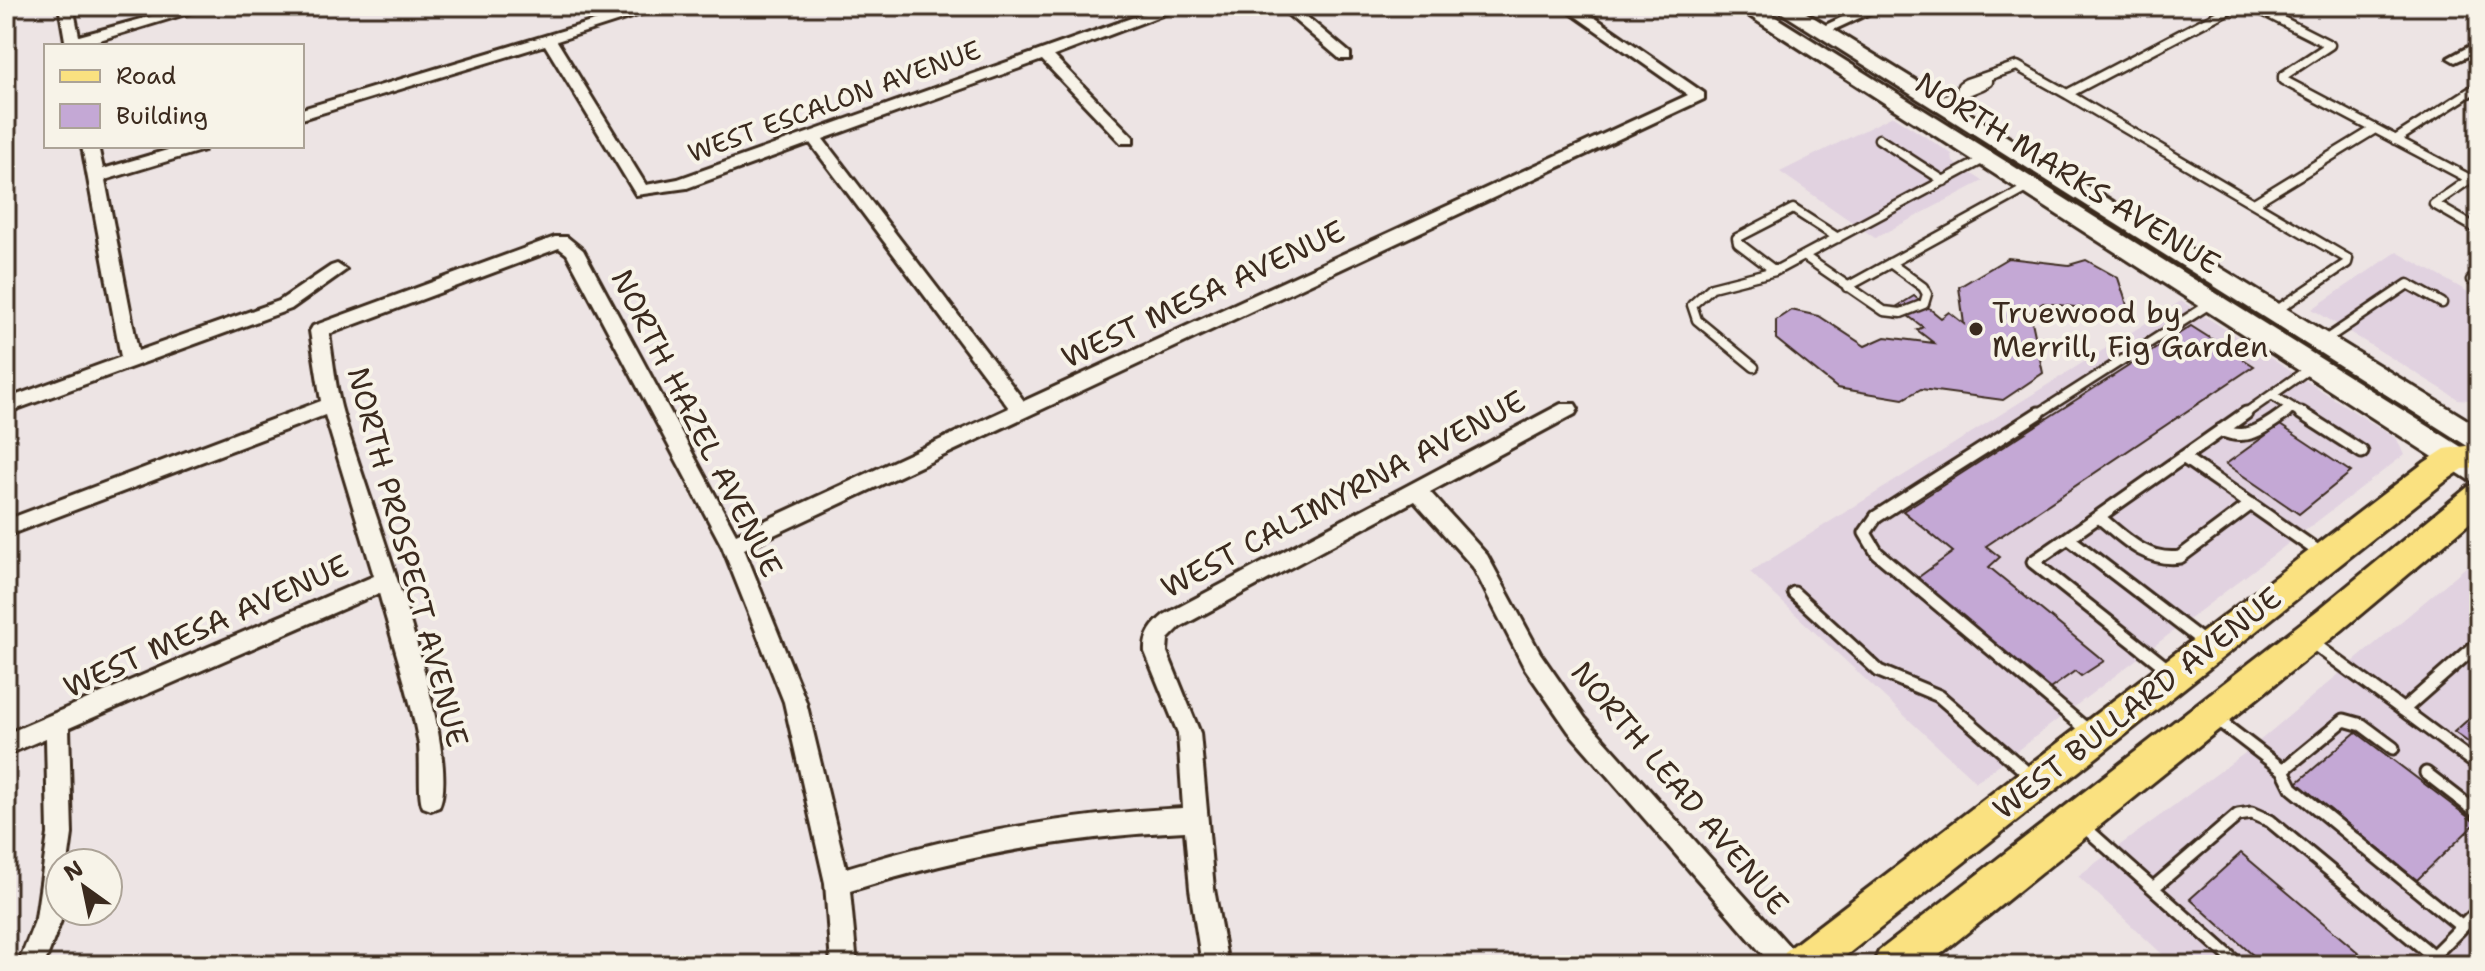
<svg xmlns="http://www.w3.org/2000/svg" width="2485" height="971" font-family="'Shantell Sans',sans-serif">
<style>
.built{fill:#e1d2e0}
.building{fill:#c4a8d5;stroke:#3b2a1e;stroke-width:2}
.lines{fill:none;stroke-linecap:round;stroke-linejoin:round}
.service-far1-casing{stroke:#3b2a1e;stroke-width:13}
.service-casing{stroke:#3b2a1e;stroke-width:17}
.minor-casing{stroke:#3b2a1e;stroke-width:6}
.secondary-casing{stroke:#3b2a1e;stroke-width:6}
.primary-casing{stroke:#3b2a1e;stroke-width:6}
.service-far1{stroke:#f7f3e8;stroke-width:8}
.service{stroke:#f7f3e8;stroke-width:11}
.minor{fill:#f7f3e8;fill-rule:evenodd}
.secondary{fill:#f7f3e8;fill-rule:evenodd}
.primary{fill:#fae180;fill-rule:evenodd}
.poi-dot{fill:#3b2a1e;stroke:#f7f3e8;stroke-width:3}
.labels{text-anchor:middle;dominant-baseline:central;stroke-width:8;stroke-linejoin:round;paint-order:stroke}
.far-street-label{font-size:26px;fill:#3b2a1e;stroke:#f7f3e8}
.street-label{font-size:30px;fill:#3b2a1e;stroke:#f7f3e8}
.poi-label{font-size:30px;fill:#3b2a1e;stroke:#f7f3e8;text-anchor:start}
</style>
<rect width="100%" height="100%" fill="#ede4e4"/>
<filter id="ink" filterUnits="userSpaceOnUse"><feTurbulence type="fractalNoise" baseFrequency=".0125" numOctaves="2"/><feDisplacementMap in="SourceGraphic" scale="16" xChannelSelector="R" yChannelSelector="G"/><feConvolveMatrix kernelMatrix="1 2 1 2 8 2 1 2 1" color-interpolation-filters="sRGB"/></filter>
<g filter="url(#ink)">
<path class="built" d="M1893,116L1952,154L1953,162L1983,181L1875,238L1780,172Z
M2397,252L2479,298V401L2458,399L2312,309Z
M2181,301L2397,439L2404,455L1976,782L1750,572Z
M2479,556V965H2174L2078,876L2245,753Z"/>
<path class="building" d="M2008,258L2069,265L2086,260L2118,278L2128,308L2108,323L2082,308L2043,303L2030,312L2043,373L2003,400L1921,389L1903,399L1837,388L1776,339V320L1791,310L1819,316L1865,346L1885,337L1934,343L1917,330L1923,327L1896,307L1914,296L1941,318L1949,312L1964,324L1959,287Z
M2191,326L2254,366L1986,546L2000,557L1989,567L2104,661L2081,676L2075,671L2047,691L1916,579L1953,552L1903,511Z
M2280,425L2351,472L2299,514L2226,464Z
M2479,710V750L2454,732Z
M2356,732L2476,823L2417,880L2297,783Z
M2241,853L2373,965H2264L2190,899Z"/>
<g class="lines">
<g class="service-far1-casing">
<path id="service-far1" d="M2235,6L2067,94L2348,259L2347,263L2274,312
M2253,6L2330,45L2283,76V80L2466,177L2467,181L2434,204L2479,230
M1961,92L1962,86L1967,83L2017,66L2067,94
M1939,103L1982,85L1988,82V78
M1879,139L1944,181
M2395,140L2479,86
M2254,203L2375,129
M1804,256L1884,311L1901,313L1924,304L1927,294L1923,287L1890,263
M1775,271L1738,243L1737,238L1793,209L1838,238
M2471,280L2479,275
M1847,287L2029,187
M2322,342L2408,284L2442,303
M1754,367L1697,320L1692,305L1712,287L1775,271L1984,159
M2272,395L2304,415
M2036,415L2213,302
M2243,415L2313,366
M2282,415L2292,408"/>
</g>
<g class="service-casing">
<path id="service" d="M2039,413L1876,517L1865,533L1877,553L2091,733
M2301,413L2362,452
M2221,430C2247,442 2264,428 2285,413
M2183,457L2322,554
M2099,517C2123,537 2146,562 2180,557L2251,504
M2068,538L2033,562L2169,670
M1794,593L1879,671L1939,696L2032,777
M2310,641L2479,766
M2205,643L2068,538L2246,413
M2403,710L2479,643
M2215,718L2283,770L2292,788L2462,927
M2283,770L2344,720L2362,725L2393,748
M2426,773L2479,814
M2081,824L2239,965
M2153,888L2238,815L2252,813L2270,821L2444,965
M2433,956L2479,910"/>
</g>
<g class="minor-casing">
<path id="minor" d="M59,6H73L79,36L189,6H212L80,46H66Z
M644,6H666L557,41L646,185L678,179L1165,6H1186L1054,56L1133,137V143H1121L1042,60L823,139L1024,401L1688,95L1561,6H1578L1704,93V99L744,549L806,702L846,868C956,834 1068,814 1183,808L1178,733L1145,652C1144,635 1152,625 1164,615L1561,404H1575L1578,409L1575,414L1430,492L1487,555L1540,653L1585,718L1798,956L1802,965H1772L1569,732L1524,667L1473,567L1414,501L1180,627L1168,639L1167,652L1200,733L1214,889L1228,965H1202L1190,889L1185,831C1070,836 960,856 850,891L857,965H831L825,883L784,702L722,546L567,254L559,248L329,334C333,358 335,383 341,407C361,482 466,748 439,807L431,810L423,807C417,795 422,757 418,739C409,690 392,641 379,593L69,728L72,834L68,863H60L62,918L44,965H18L36,918L48,834L46,738L6,755V734L374,576L325,415L6,536V520L321,401L310,331L313,326L555,237H567L583,250L736,534L1009,408L810,143L687,188L636,195L545,45L302,119V109Z
M1278,6H1294L1350,53V59H1340Z
M1866,6H1885L1827,33H1817L1815,30Z
M2479,41V51L2455,62L2448,58Z
M82,146H98L103,169L181,146H206L204,150L105,180L138,351L279,301L331,266L337,264L346,270L291,309L6,413V399L121,357Z"/>
</g>
<g class="secondary-casing">
<path id="secondary" d="M1734,6H1758L2479,458V483L2469,480Z
M1771,6H1795L2479,427V450L2469,447Z"/>
</g>
<g class="primary-casing">
<path id="primary" d="M2479,444V468L2463,469L2447,480L1834,965H1780L1786,951L2425,462L2445,449Z
M2479,483V515L2342,630L1927,965H1873L1879,951L2318,610L2468,487Z"/>
</g>
<use href="#service-far1" class="service-far1"/>
<use href="#service" class="service"/>
<use href="#minor" class="minor"/>
<use href="#secondary" class="secondary"/>
<use href="#primary" class="primary"/>
</g>
</g>
<circle class="poi-dot" cx="1976" cy="329" r="8"/>
<g class="labels">
<g class="far-street-label">
<text transform="translate(834 101) rotate(-20)">WEST ESCALON AVENUE</text>
</g>
<g class="street-label">
<text transform="translate(2068 173) rotate(32)">NORTH MARKS AVENUE</text>
<text transform="translate(1203 294) rotate(-25)">WEST MESA AVENUE</text>
<text transform="translate(697 423) rotate(63)">NORTH HAZEL AVENUE</text>
<text transform="translate(1343 494) rotate(-28)">WEST CALIMYRNA AVENUE</text>
<text transform="translate(408 557) rotate(75)">NORTH PROSPECT AVENUE</text>
<text transform="translate(206 626) rotate(-24)">WEST MESA AVENUE</text>
<text transform="translate(2137 703) rotate(-38)">WEST BULLARD AVENUE</text>
<text transform="translate(1680 788) rotate(50)">NORTH LEAD AVENUE</text>
</g>
<g class="poi-label">
<text x="1992" y="312">Truewood by<tspan x="1992" dy="34">Merrill, Fig Garden</tspan></text>
</g>
</g>
<rect width="2485" height="971" fill="none" stroke="#f7f3e8" stroke-width="32"/>
<rect x="16" y="16" width="2453" height="939" fill="none" stroke="#3b2a1e" stroke-width="3" filter="url(#ink)"/>
<rect x="44" y="44" width="260" height="104" fill="#f7f3e8" stroke="#aca397" stroke-width="2"/>
<rect x="60" y="70" width="40" height="12" fill="#fae180" stroke="#aca397" stroke-width="2"/>
<text x="116" y="84" font-size="24" fill="#3b2a1e">Road</text>
<rect x="60" y="104" width="40" height="24" fill="#c4a8d5" stroke="#aca397" stroke-width="2"/>
<text x="116" y="124" font-size="24" fill="#3b2a1e">Building</text>
<g transform="translate(84 887) rotate(327)"><circle r="38" fill="#f7f3e8" stroke="#aca397" stroke-width="2"/>
<path d="M0-6L14 30L0 20L-14 30Z" fill="#3b2a1e"/>
<text y="-12" font-size="22" font-weight="bold" text-anchor="middle" fill="#3b2a1e">N</text>
</g>
</svg>
